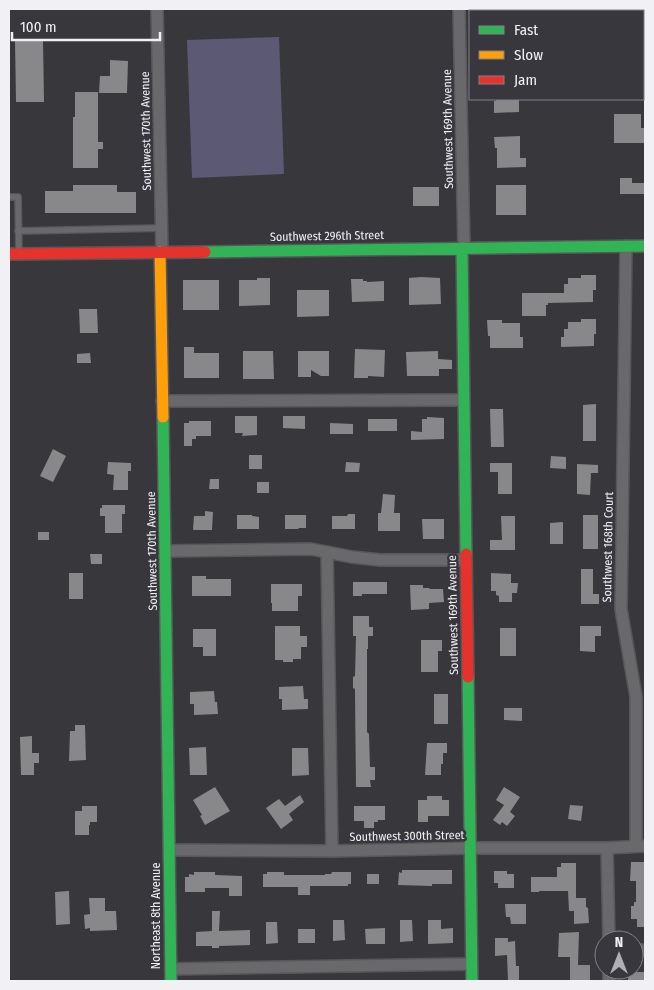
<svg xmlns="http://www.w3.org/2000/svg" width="654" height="990" font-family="'Fira Sans Condensed',sans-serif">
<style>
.green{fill:#5c5975}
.building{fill:#88888b}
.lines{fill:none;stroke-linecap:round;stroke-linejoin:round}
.lane-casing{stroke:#57565a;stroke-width:8}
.street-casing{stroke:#57565a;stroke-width:14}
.fast-casing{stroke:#57565a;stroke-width:14}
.slow-casing{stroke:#57565a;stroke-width:14}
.jam-casing{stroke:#57565a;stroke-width:14}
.lane{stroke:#69686b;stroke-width:5.5}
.street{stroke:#69686b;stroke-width:11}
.fast{stroke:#30b455;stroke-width:11}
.slow{stroke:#ff9f0a;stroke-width:11}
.jam{stroke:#e5322d;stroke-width:11}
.labels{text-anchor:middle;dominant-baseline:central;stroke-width:5;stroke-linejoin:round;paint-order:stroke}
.street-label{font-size:12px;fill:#f1f0f4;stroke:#37373d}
</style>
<rect width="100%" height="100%" fill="#38383c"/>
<path class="green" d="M279,37L284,174L192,178L187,40Z"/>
<path class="building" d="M43,40L44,102H16L15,41Z
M110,60L128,61L127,93H99L100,76H110Z
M75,92H98V142H103V149H98V168H73V117H75Z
M496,99H519V112L494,113V101H496Z
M614,114H641V128H645V143H614Z
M520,136V158H526V167L497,168V148H495L494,137Z
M620,178H632V183H645V194H620Z
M73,185H117V192H136V213H45V191H73Z
M496,185H526V215H496Z
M413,187H439V206H413Z
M581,275H596V290H593V302L548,303V305H546V316H522V293H564V284H568V278H581Z
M421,277L440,278L441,304L409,305V278Z
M257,278H270V305L239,306V280H257Z
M351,279H363V281H367V282L384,281V301L352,302Z
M183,280H219V310H183Z
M297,290H329V316L297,317Z
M79,309H97L98,333H80Z
M581,319H596V334H594V346L561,347V337H564V329H568V322H581Z
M487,320H502V323H520V337H523V348H490V336H488Z
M184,347H194V353H219V378H184Z
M355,349L385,350L384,377L368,376V378H354Z
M243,351H273L274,379H243Z
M298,351H329V376H321L311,370V377H298Z
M438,351V359L452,360V369H439V376H407L406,352Z
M90,353L91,363H77V354Z
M596,404V441H583V405Z
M490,409H503L504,447H491Z
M235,416H257V435L242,436L243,433H235Z
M283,416H305V429L283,428Z
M427,417L444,418V439L411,440V431L422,432V419H427Z
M368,419H397V431H368Z
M189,421H211V436H196V439H192V446H184V423H189Z
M330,423L353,424V434H330Z
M53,449L66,456L53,482L40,476Z
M249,455H262V469H249Z
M551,456L566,457V469L550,468Z
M108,462L131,463V471H128V490H113L114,475L107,474Z
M346,462L360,463L359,472H345Z
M490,463H512V494H498V472H490Z
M577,464L598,465V473H591L590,495L577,494Z
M210,479H219V489H209Z
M257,482H269V493H257Z
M383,494L395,495L394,513H400V531H378V513H381Z
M102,505H125V514H122V533H105V516H100V508H102Z
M205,511L213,512L212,530H193L194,516H205Z
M348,514H355V529H332V516H347Z
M237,515H252V516L259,517V529H237Z
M285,515H306V528H299L298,529H285Z
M583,515H598V549H583Z
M501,516H515V550H490V540H502Z
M422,519H444V539H423Z
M563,522V544H550V523Z
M38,532H49V540H38Z
M90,554H102V564H91Z
M581,569H593V594H599V604H581Z
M69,573H83V599H69Z
M491,573L511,574V583H518L517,593H512V602H499V596L496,595V591H491Z
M192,576H206V579H231V596H192Z
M353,582H387V594H362V596H353Z
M271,584H302V596H298V611H272V603H271Z
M410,585H423V588H429L430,589H443L444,602L429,603V609L411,610Z
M353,616H369V627H373V636H368V649H367V732L369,734L370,767H375V780H370L371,787H356L355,695V689L353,688V677L355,676L356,636H353Z
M275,626H300V636H307V647H301V659H293V662H283V660H275Z
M580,626H601V636H595V652L580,651Z
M500,628H516V656H500Z
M193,629H216V656H203V647H193Z
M421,640H442V651H438V672H421Z
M303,686L304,699H308V709L282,710V699H279V687Z
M214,691L215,702H217L218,714L194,715V704H190V692Z
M434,694H448V724H434Z
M504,708H522V721L504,720Z
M75,725H85L86,760L69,761L70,731H75Z
M32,736V753H39V763H34V775H21L20,737Z
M427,743H447V753H443V764H441V775H425Z
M206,747L207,775H190L189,748Z
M292,748H308L309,775L292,776Z
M215,787L230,811L205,825L200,816L202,815L193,800Z
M504,787L520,797L510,812L515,816L507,826L502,822L500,825L493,820L504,805L496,800Z
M300,795L304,802L289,814L293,820L281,829L266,808L279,799L285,806Z
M427,796H442V800H449V816H428V822H418V800H427Z
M570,805L583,806L581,821L568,819Z
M82,806H97V822H90V825H89V835H75V811H82Z
M354,806H385V820H378V822H374V828H364V821H354Z
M631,862H645V927H637V919H631V906H634V902H636V881H630Z
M561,863H576V898H586V907L588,908L589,923L574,924V911H569L568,891H539V892H531V877H557V867H561Z
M402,870H452V884H432V886L398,885L399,872L402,873Z
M494,871H507V874H514V888H498V883H494Z
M194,872H215V875L242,876V896H229V888H205V892H185V877H189V874L194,875Z
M267,872H284V875H325V874H331L332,872H351V884H348V886H310V895H298V887H263V874H267Z
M367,874H379V884H367Z
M69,891L70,924L56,925L55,892Z
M89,898H105V911H116L117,930L90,931V928L85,929L84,915L90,914Z
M505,904H526V924H511L510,917H506Z
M212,911H220L219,931L250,930V945L219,946V948H212V946H196V932L212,931Z
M333,920H344L345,940L333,941Z
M400,920H412L413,941L400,942Z
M428,920H441V929L453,928V943L428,944Z
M266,922H277L278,943L266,944Z
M385,928V944H366L365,929Z
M298,929H315V943H298Z
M579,932L578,965H590V981H570V957H558L559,933Z
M495,938H508V942L515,941L516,966H519V981H508L507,955L495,956Z
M628,972H645V981H628Z"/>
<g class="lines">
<g class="lane-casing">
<path id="lane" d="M9,197H18L19,254
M18,231L162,228"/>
</g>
<g class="street-casing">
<path id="street" d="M157,9L162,252
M459,9L464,248
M626,246L621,609L636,697V846
M162,401L463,400
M166,551L311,549L352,557L380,560H466
M327,552L332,851
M607,848L609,940
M170,850L332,851L470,848H607L645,846
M634,950H645
M171,969L471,964
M609,970V981"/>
</g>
<g class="fast-casing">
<path id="fast" d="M462,248L466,554
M205,252L645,246
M163,417L171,981
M468,677L472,981"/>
</g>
<g class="slow-casing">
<path id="slow" d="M160,252L163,417"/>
</g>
<g class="jam-casing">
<path id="jam" d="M9,254L205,252
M466,554L468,677"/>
</g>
<use href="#lane" class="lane"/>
<use href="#street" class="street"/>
<use href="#fast" class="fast"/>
<use href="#slow" class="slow"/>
<use href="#jam" class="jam"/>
</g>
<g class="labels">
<g class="street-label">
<text transform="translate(448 129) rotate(-91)">Southwest 169th Avenue</text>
<text transform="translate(146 131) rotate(-91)">Southwest 170th Avenue</text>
<text transform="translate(327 236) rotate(-1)">Southwest 296th Street</text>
<text transform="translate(608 547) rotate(-89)">Southwest 168th Court</text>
<text transform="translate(152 551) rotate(-91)">Southwest 170th Avenue</text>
<text transform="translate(453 615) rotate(-91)">Southwest 169th Avenue</text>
<text transform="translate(407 836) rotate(-1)">Southwest 300th Street</text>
<text transform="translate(156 916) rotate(-90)">Northeast 8th Avenue</text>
</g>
</g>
<rect width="654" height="990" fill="none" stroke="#f1f0f4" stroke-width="20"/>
<rect x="469" y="10" width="175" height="90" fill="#37373d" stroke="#818186"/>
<rect x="479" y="26" width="25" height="8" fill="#30b455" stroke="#818186"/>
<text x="514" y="35" font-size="15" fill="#f1f0f4">Fast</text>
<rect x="479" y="51" width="25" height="8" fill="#ff9f0a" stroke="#818186"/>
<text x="514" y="60" font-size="15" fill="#f1f0f4">Slow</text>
<rect x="479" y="76" width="25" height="8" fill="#e5322d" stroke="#818186"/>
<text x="514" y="85" font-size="15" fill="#f1f0f4">Jam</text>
<g transform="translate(619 955)"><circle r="24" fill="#37373d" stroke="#818186"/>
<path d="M0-4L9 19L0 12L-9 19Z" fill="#b0b0b4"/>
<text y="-8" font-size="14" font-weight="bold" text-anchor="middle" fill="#f1f0f4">N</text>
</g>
<path d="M12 32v8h148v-8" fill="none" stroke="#f1f0f4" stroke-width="2.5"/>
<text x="20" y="32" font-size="15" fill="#f1f0f4" stroke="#37373d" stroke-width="4" paint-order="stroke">100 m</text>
</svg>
